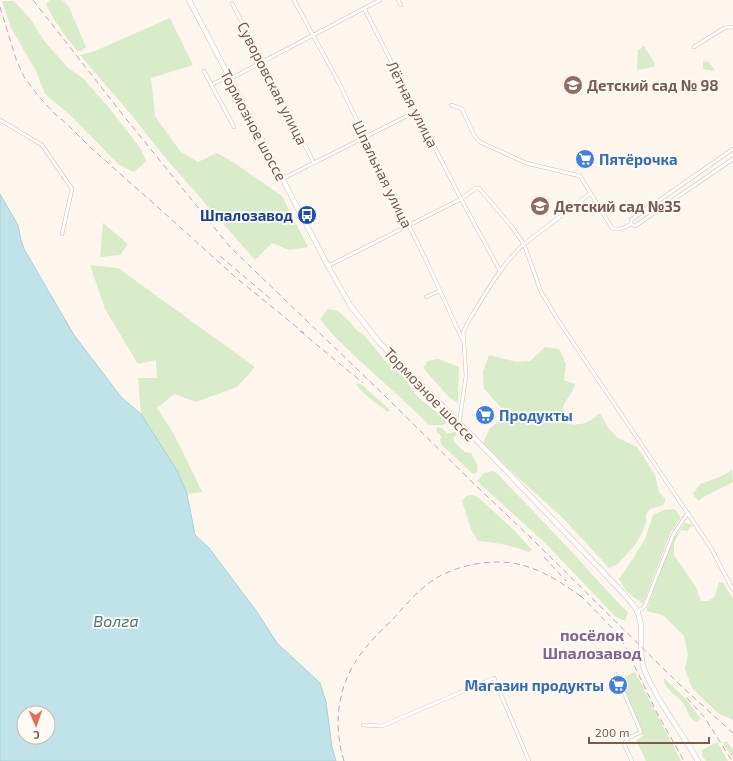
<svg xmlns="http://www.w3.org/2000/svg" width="733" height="761" font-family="'Exo 2',sans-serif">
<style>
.green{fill:#d8ecc9}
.water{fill:#bfe3e8;stroke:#a5d3da;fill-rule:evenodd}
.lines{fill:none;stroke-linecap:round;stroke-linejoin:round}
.street-casing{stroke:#d1beb0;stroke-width:4}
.secondary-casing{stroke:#d6c0b0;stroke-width:5.5}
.street{stroke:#fff;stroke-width:3}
.secondary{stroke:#fff;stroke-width:4.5}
.rail{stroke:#b9a8c9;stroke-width:1;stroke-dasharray:6 4;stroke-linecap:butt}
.labels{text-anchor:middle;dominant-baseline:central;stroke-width:4;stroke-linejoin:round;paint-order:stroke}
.street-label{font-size:15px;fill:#7a5c4d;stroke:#fffaf3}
.education-label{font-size:15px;font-weight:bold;fill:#785e54;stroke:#fffaf3;text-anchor:start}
.shop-label{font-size:15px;font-weight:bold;fill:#366cbe;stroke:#fffaf3;text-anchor:start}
.transit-label{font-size:15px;font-weight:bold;fill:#164399;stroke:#fffaf3;text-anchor:end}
.water-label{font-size:16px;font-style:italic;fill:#437c86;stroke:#fffaf3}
.neighbourhood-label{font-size:16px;font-weight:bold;fill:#846695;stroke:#fffaf3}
</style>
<rect width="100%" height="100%" fill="#fdf6ec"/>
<path class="green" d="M50,0H62L69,7L86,47L81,51H77C65,36 54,21 46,4Z
M2,1H14L31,20L45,42L55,53L68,68L83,78L110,109L141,149L146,161L134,172L119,165L69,114L45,94L36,71L11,28Z
M170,18L193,65L151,78L155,116L180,151L198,162L217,153L233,162L282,196L308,247L289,250L272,243L255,260L162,154L134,118L80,55L95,51Z
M644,46L655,64L653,67L637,70L638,50Z
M703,61L709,62L715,71L703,69Z
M103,223L128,244L120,255L100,257Z
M90,265L118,268L255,367L237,387L196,402L174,394L157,408L174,434L202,492L187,494L178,472L141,414L138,378H157L156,360L138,364L105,309Z
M328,309L338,311L351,323L357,331L363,334L387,363L401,373L417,396L445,419L447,423L442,425H429C410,406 390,388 370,370C353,354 334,338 320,319Z
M545,347L559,349L566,364L564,380L575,384L573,390L563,406L565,423C581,427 588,423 600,413L609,429L618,438L637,447L655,475L659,492L666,500L663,505L650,509L646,514V522L642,533L635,545L618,564L609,568L563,518L513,473L483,443L490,428L508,415L484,389L483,372L489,355L517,362L530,361Z
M438,359L459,367L458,403L450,398L423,368L428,361Z
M358,383L362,385L390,410L388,412C377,403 363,395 356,384Z
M438,427L443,429L447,434L457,431V434L453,438L454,442L465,452L471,453L478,466L477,472L473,474L441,444L440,439L442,437L437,432L436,429Z
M732,470L733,482L707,495L698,501L693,494L700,484L720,477Z
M493,471L499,475C522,500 546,524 569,549C589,570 607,592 628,612L625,621L616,617L544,542L477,481L484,473Z
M473,495L478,497L515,531L532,550L529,552C512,546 496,542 478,541L471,529L462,501L466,496Z
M675,509L681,518L671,532L643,604L627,592L619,579L632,560L645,539L653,515L664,510Z
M685,523L693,525L687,531L681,530L674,543V555L696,587L701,601H708L715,596L719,582L723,583L733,598V720L719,714L692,688L685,669L688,654L684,636L663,615L646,611L671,542Z
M635,672L681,761H646L636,740L643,736L621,681L626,676Z
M664,678L686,699L701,719L696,722C686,715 689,711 683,703C678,696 663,689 664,678Z
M726,741L733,749V759L723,743Z
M717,742L728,761H706L702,755V750Z"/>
<path class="water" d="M0,194L18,225L21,240L24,249L74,335L121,397L141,414L178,472L187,494L195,535L209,548L257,612L277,643L320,683L326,702L332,747L336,761H0ZM24,713H48V737H24Z"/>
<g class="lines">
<g class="street-casing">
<path id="street" d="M294,0L339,83L365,137L425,258L464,343L466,376L459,424
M398,0L401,5
M232,3L314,163
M364,8L461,199L500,271
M694,47L724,28L733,27
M204,71L234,127
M230,79L380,0
M211,85L229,76
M451,105L462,109L474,135L480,142L526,163L580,176L612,228C619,231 624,228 631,224
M0,120L42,145L72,189L62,234
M733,149L631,220V224L635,226L733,159
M282,179L417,111
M328,266L461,199L476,188H479L512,227L524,244L541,292L558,320L711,548L733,590
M426,297L439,291
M464,340L463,333L467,324C484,296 500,266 524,244L591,193
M637,612L645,606L674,533L688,513
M616,674L641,732L628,738L624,744L632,761
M363,725L382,726L494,678L529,761"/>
</g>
<g class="secondary-casing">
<path id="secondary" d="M189,0L328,266L350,305L379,342L494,458L624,594C628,600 635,605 637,611C646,629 637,650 644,669C657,701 681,731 698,761"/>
</g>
<use href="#street" class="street"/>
<use href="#secondary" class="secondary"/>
<path class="rail" d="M33,0L123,115L230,247L383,394L470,480L528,535L680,685L733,733
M0,7L16,59L24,77L40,98L55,114L67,124L90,147L170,218L234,276L304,333
M220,256L273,301
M300,331L363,383
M544,557L566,581
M580,595L617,633L625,646L657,713L684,761
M687,698L705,718L732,761
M344,761C332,723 338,681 364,650C372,639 383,629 393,619C403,608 413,596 425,586C444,570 473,562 498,562C531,562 557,579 583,598"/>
</g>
<defs>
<g id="school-disc" transform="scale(1)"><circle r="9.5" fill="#8d6e63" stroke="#fffaf3"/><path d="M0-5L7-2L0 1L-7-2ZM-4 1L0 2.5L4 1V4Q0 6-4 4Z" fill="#fff"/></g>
<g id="supermarket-disc" transform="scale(1)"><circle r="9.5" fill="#3f7fe0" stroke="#fffaf3"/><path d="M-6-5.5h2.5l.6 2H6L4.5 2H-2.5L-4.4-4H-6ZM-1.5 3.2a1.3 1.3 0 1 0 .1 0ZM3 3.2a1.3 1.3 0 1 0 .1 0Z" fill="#fff"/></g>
<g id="bus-disc" transform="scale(1)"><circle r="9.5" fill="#1a4fb4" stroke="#fffaf3"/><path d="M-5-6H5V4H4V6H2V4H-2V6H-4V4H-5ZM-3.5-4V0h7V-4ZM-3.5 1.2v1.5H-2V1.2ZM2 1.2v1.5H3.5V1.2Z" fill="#fff"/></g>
</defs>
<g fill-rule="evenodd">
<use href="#school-disc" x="573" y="85"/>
<use href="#supermarket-disc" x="585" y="159"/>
<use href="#school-disc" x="540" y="206"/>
<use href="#bus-disc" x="307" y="215"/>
<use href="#supermarket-disc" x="485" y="415"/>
<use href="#supermarket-disc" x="618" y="685"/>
</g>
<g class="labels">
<g class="street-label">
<text transform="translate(273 83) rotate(63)">Суворовская улица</text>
<text transform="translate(413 104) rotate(63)">Лётная улица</text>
<text transform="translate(254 125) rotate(62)">Тормозное шоссе</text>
<text transform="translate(383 174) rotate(64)">Шпальная улица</text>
<text transform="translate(430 394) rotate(46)">Тормозное шоссе</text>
</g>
<g class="education-label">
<text x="587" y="85">Детский сад № 98</text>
<text x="554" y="206">Детский сад №35</text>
</g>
<g class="shop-label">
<text x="599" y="159">Пятёрочка</text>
<text x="499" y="415">Продукты</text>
<text x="604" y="685" text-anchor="end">Магазин продукты</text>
</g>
<g class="transit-label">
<text x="293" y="215">Шпалозавод</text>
</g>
<g class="water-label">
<text x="116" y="620">Волга</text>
</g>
<g class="neighbourhood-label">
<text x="592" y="634">посёлок<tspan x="592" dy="18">Шпалозавод</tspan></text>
</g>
</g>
<g transform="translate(36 725) rotate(178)"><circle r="19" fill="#fffaf3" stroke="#cabbb1"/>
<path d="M0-3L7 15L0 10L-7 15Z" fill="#e76f51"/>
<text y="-6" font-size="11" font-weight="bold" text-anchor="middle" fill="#7a5c4d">С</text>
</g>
<path d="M589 737v6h120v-6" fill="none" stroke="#7a5c4d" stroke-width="2"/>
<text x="595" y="737" font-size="12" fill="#7a5c4d" stroke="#fffaf3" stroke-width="3" paint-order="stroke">200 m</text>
</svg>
